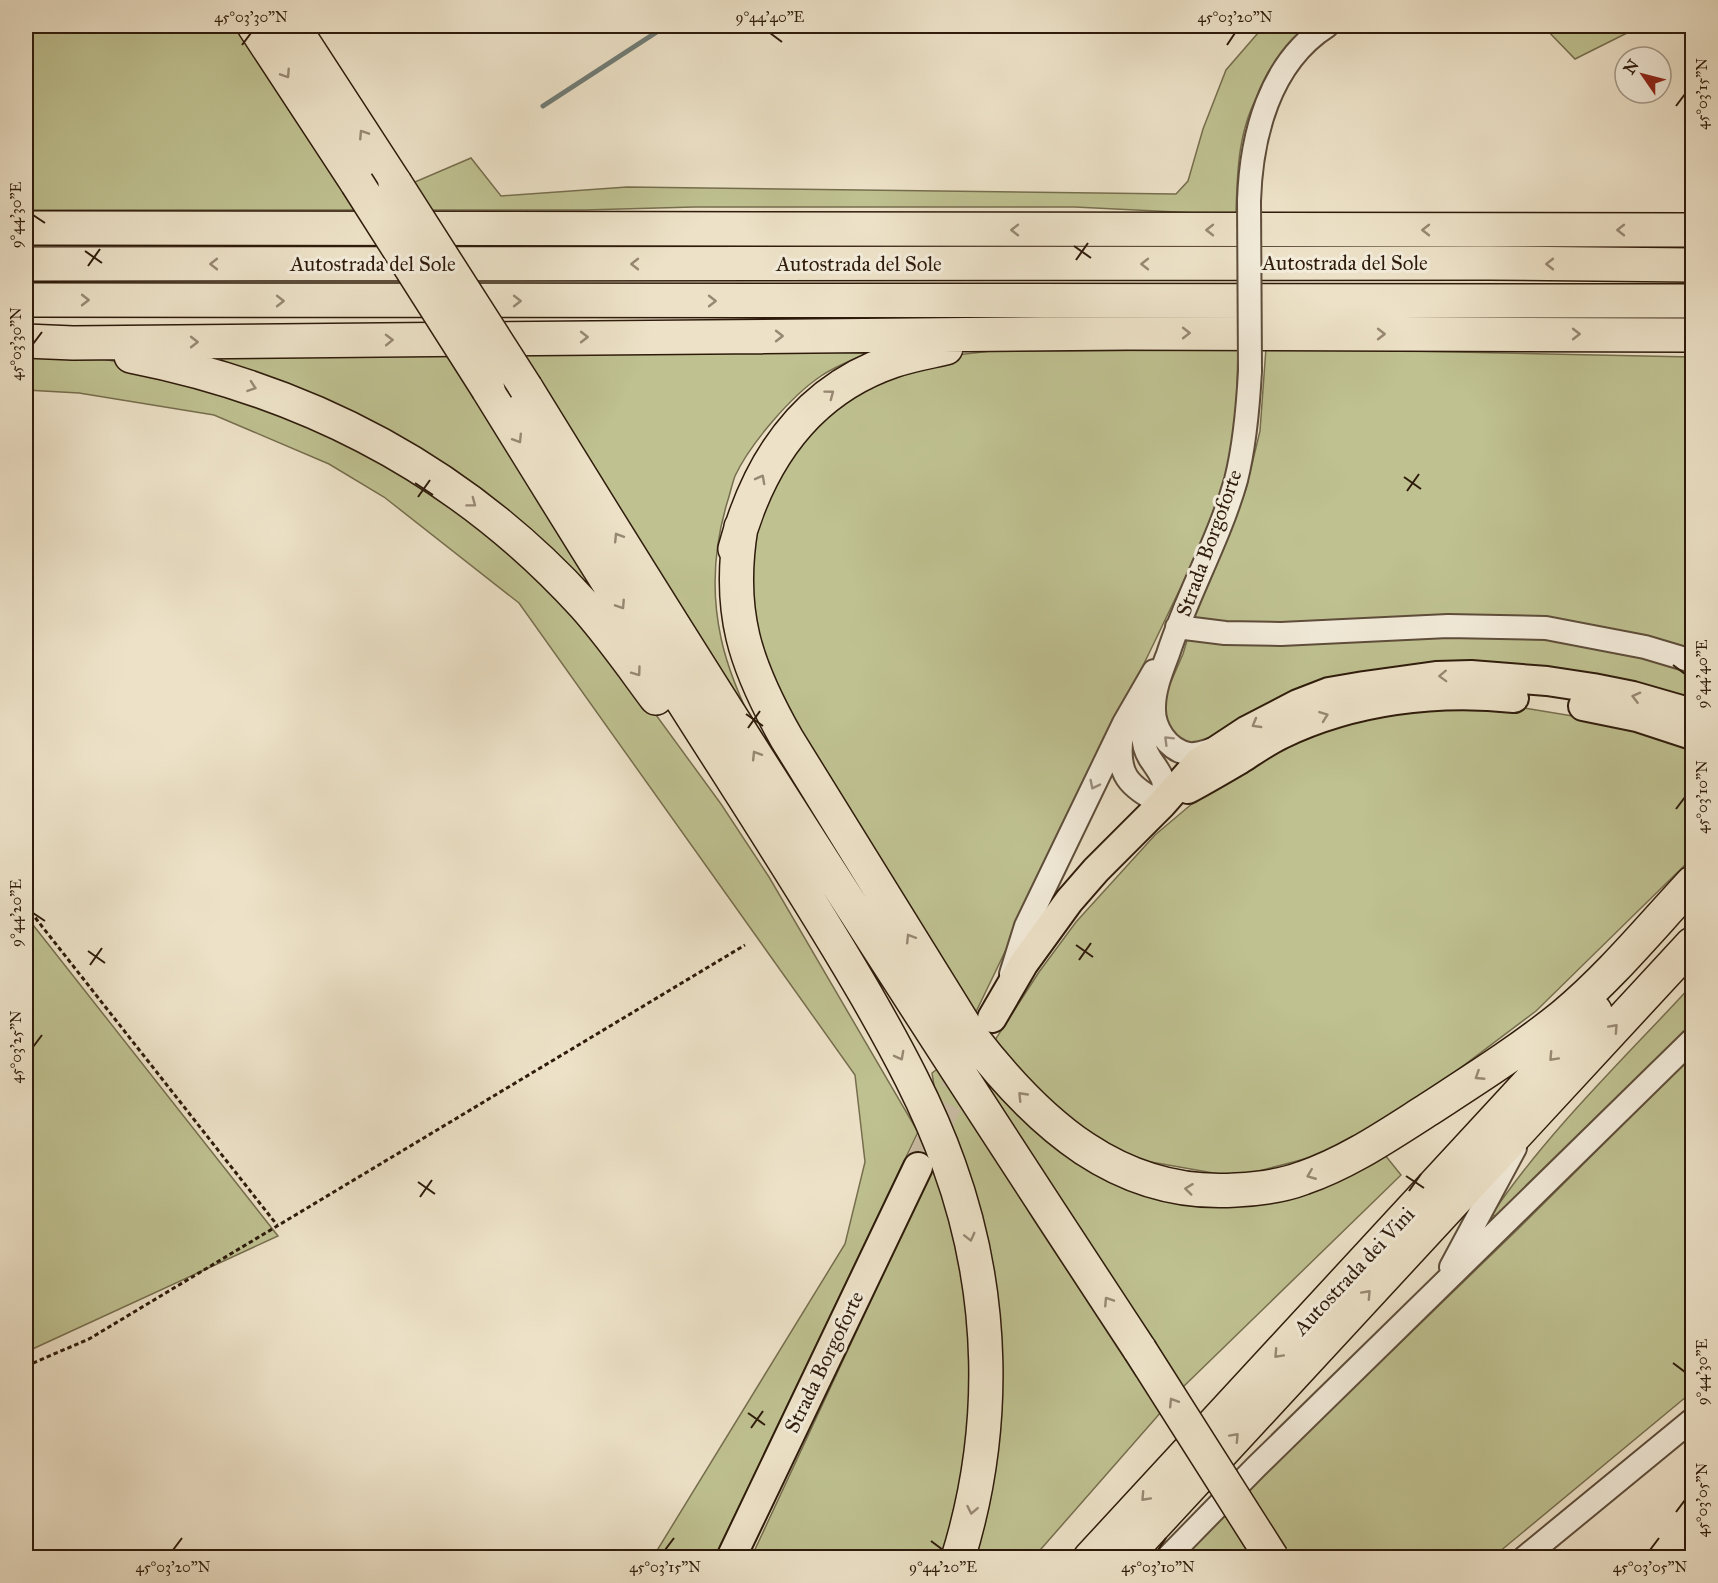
<svg xmlns="http://www.w3.org/2000/svg" width="1718" height="1583" font-family="'IM FELL Great Primer',serif">
<style>
.green{fill:#bfc191;stroke:#766e4e;stroke-width:1.5}
.lines{fill:none;stroke-linecap:round;stroke-linejoin:round}
.stream{stroke:#707c76;stroke-width:5}
.major-tunnel{stroke:#c7baa2;stroke-width:28;stroke-dasharray:28 14;stroke-linecap:butt}
.minor-casing{stroke:#5e4d3a;stroke-width:26}
.major-casing{stroke:#2e1b0b;stroke-width:32}
.highway-casing{stroke:#2e1b0b;stroke-width:36}
.path{stroke:#2e1b0b;stroke-width:3;stroke-dasharray:4.5 3;stroke-linecap:butt}
.minor{stroke:#f3ecdb;stroke-width:22}
.major{stroke:#ede2c8;stroke-width:28}
.highway{stroke:#ede2c8;stroke-width:33}
.minor-bridge-casing{stroke:#5e4d3a;stroke-width:26;stroke-linecap:butt}
.highway-bridge-casing{stroke:#2e1b0b;stroke-width:36;stroke-linecap:butt}
.minor-bridge{stroke:#f3ecdb;stroke-width:22}
.highway-bridge{stroke:#ede2c8;stroke-width:33}
.oneway{stroke:#978873}
.oneway2{stroke:#9a8e7d}
.ticks{fill:none;stroke:#2e1b0b;stroke-width:2}
.labels{text-anchor:middle;dominant-baseline:central;stroke-width:6;stroke-linejoin:round;paint-order:stroke}
.street-label{font-size:21px;fill:#2e1b0b;stroke:#f3ecdb}
.neatline{fill:none;stroke:#2e1b0b;stroke-width:2}
.ticks-label{font-size:15px;text-anchor:middle;fill:#2e1b0b}
</style>
<rect width="100%" height="100%" fill="#ede2c8"/>
<filter id="stains"><feTurbulence type="fractalNoise" baseFrequency=".00333" numOctaves="4"/><feColorMatrix values="0 0 0 0 .2 0 0 0 0 .09 0 0 0 0 .02 0 0 0 .5 -.17"/></filter>
<radialGradient id="worn" r=".72"><stop offset=".6" stop-color="#630" stop-opacity="0"/><stop offset="1" stop-color="#630" stop-opacity=".3"/></radialGradient>
<path class="green" d="M26,26H238L338,185L415,182L471,158L501,196L627,187L1176,194L1188,181L1203,129L1226,70L1264,26H1311C1295,46 1276,66 1262,88C1238,126 1237,172 1236,215L1075,207H694L584,210H26Z
M1543,26H1641L1575,59Z
M163,347L874,351C856,358 837,365 821,376C791,396 750,444 735,476C732,484 730,494 727,503C714,547 711,592 721,638C728,671 742,701 756,732L634,650L512,521Z
M1266,348L1692,357V705L1566,673L1198,747L1172,736L1160,707L1183,654L1200,596L1225,540L1246,489L1260,431Z
M1238,350L1236,418L1226,474L1207,533L974,1016L771,689L759,659L746,547L779,465L854,387L948,356L991,351Z
M26,353L93,357L194,377L323,425L491,531L613,656L721,804L769,877L918,1132L715,1557H653L845,1244L865,1162L855,1075L519,603L384,497L329,464L214,415L79,393L26,390Z
M1405,707L1524,708L1591,719L1692,747V858L1536,1011L1394,1118L1343,1149L1236,1177L1117,1156L1009,1065L995,1040L1039,972L1076,922L1155,835L1200,797L1294,738Z
M26,916L278,1236L26,1352Z
M1692,985V1027L1498,1218L1492,1214C1549,1130 1624,1059 1692,985Z
M968,1045L1000,1084L1185,1197L1381,1150L1401,1175L1183,1387L1034,1557H973L995,1451L932,1073L940,1067L1034,1220L1136,1376L1162,1355L993,1104Z
M1692,1056V1392L1493,1557L1181,1558L1206,1531L1519,1228Z
M934,1165C939,1183 946,1200 951,1218C974,1302 977,1401 963,1487C959,1510 950,1534 944,1557L751,1558Z"/>
<g class="lines">
<path class="stream" d="M543,106L666,26"/>
<path class="major-tunnel" d="M918,1167L969,1059"/>
<g class="minor-casing">
<path id="minor" d="M1249,201C1251,137 1269,63 1327,26
M1177,627L1225,633L1281,634L1448,626L1546,628L1645,647L1692,661
M1122,734C1116,776 1128,785 1162,804C1163,796 1165,788 1163,780C1160,772 1155,766 1151,760C1140,744 1141,721 1148,705
M1216,748C1207,751 1198,755 1189,754C1167,750 1153,727 1154,707C1154,689 1162,670 1168,654C1187,595 1219,540 1236,480C1245,444 1248,408 1250,371
M1011,974L1026,926L1124,723L1154,671
M1451,1267L1515,1148
M1167,1558L1256,1467L1692,1040
M1524,1558L1692,1420"/>
</g>
<g class="major-casing">
<path id="major" d="M1583,706L1637,717L1692,735
M1188,789C1205,780 1222,770 1239,760C1253,751 1267,741 1282,734C1353,700 1435,690 1514,698
M992,1018L1024,963L1069,901L1096,870L1162,804L1199,762L1246,731L1298,704L1329,692L1364,686L1436,676L1471,675L1547,681L1593,688L1633,696L1692,713
M731,1558L918,1167"/>
</g>
<g class="highway-casing">
<path id="highway" d="M254,26L357,183
M293,26L395,183
M26,228L1692,230
M26,264L1489,263L1692,265
M26,300L1692,301
M26,341L73,343L1127,333L1692,335
M131,356C309,391 461,470 584,605C610,634 633,667 656,698
M526,388C725,712 931,1032 1140,1350
M488,389C567,517 646,645 728,772C775,846 822,919 866,995C897,1049 928,1106 949,1165C995,1292 998,1429 958,1558
M741,527C727,612 745,665 787,739L971,1036C1038,1123 1119,1198 1236,1190C1258,1189 1282,1186 1303,1178C1349,1162 1388,1135 1429,1109C1475,1079 1521,1050 1563,1016C1610,977 1651,927 1692,883
M735,549C758,463 805,391 893,361C910,355 928,352 946,348
M1090,1558L1595,1011
M1124,1558L1692,944"/>
</g>
<path class="path" d="M26,906L277,1225
M26,1366L89,1339L745,945"/>
<use href="#minor" class="minor"/>
<use href="#major" class="major"/>
<use href="#highway" class="highway"/>
<g class="minor-bridge-casing">
<path id="minor-bridge" d="M1249,201L1250,371"/>
</g>
<g class="highway-bridge-casing">
<path id="highway-bridge" d="M357,183L488,389
M395,183L526,388
M1140,1350L1272,1558"/>
</g>
<use href="#minor-bridge" class="minor-bridge"/>
<use href="#highway-bridge" class="highway-bridge"/>
</g>
<defs><path id="oneway-chevron" d="M-2-3.5L2.5 0L-2 3.5" fill="none" stroke-width="1.6" stroke-linecap="round" stroke-linejoin="round" transform="scale(1.5)"/></defs>
<g class="oneway">
<use href="#oneway-chevron" transform="translate(286 74) rotate(57)"/>
<use href="#oneway-chevron" transform="translate(363 134) rotate(-123)"/>
<use href="#oneway-chevron" transform="translate(1015 230) rotate(-180)"/>
<use href="#oneway-chevron" transform="translate(1210 230) rotate(-180)"/>
<use href="#oneway-chevron" transform="translate(1426 230) rotate(180)"/>
<use href="#oneway-chevron" transform="translate(1621 230) rotate(180)"/>
<use href="#oneway-chevron" transform="translate(214 264) rotate(-180)"/>
<use href="#oneway-chevron" transform="translate(635 264) rotate(180)"/>
<use href="#oneway-chevron" transform="translate(1145 264) rotate(180)"/>
<use href="#oneway-chevron" transform="translate(1550 264) rotate(-180)"/>
<use href="#oneway-chevron" transform="translate(85 300)"/>
<use href="#oneway-chevron" transform="translate(280 301)"/>
<use href="#oneway-chevron" transform="translate(517 301)"/>
<use href="#oneway-chevron" transform="translate(712 301)"/>
<use href="#oneway-chevron" transform="translate(1186 333)"/>
<use href="#oneway-chevron" transform="translate(1381 334)"/>
<use href="#oneway-chevron" transform="translate(1576 334)"/>
<use href="#oneway-chevron" transform="translate(779 336)"/>
<use href="#oneway-chevron" transform="translate(584 337)"/>
<use href="#oneway-chevron" transform="translate(389 340) rotate(-1)"/>
<use href="#oneway-chevron" transform="translate(194 342)"/>
<use href="#oneway-chevron" transform="translate(252 387) rotate(19)"/>
<use href="#oneway-chevron" transform="translate(830 394) rotate(-37)"/>
<use href="#oneway-chevron" transform="translate(518 439) rotate(58)"/>
<use href="#oneway-chevron" transform="translate(761 479) rotate(-62)"/>
<use href="#oneway-chevron" transform="translate(472 503) rotate(37)"/>
<use href="#oneway-chevron" transform="translate(618 537) rotate(-122)"/>
<use href="#oneway-chevron" transform="translate(621 605) rotate(57)"/>
<use href="#oneway-chevron" transform="translate(637 672) rotate(54)"/>
<use href="#oneway-chevron" transform="translate(1443 676) rotate(178)"/>
<use href="#oneway-chevron" transform="translate(1636 697) rotate(-166)"/>
<use href="#oneway-chevron" transform="translate(1324 716) rotate(-20)"/>
<use href="#oneway-chevron" transform="translate(1256 724) rotate(150)"/>
<use href="#oneway-chevron" transform="translate(756 755) rotate(-122)"/>
<use href="#oneway-chevron" transform="translate(910 938) rotate(-122)"/>
<use href="#oneway-chevron" transform="translate(1614 1028) rotate(-47)"/>
<use href="#oneway-chevron" transform="translate(900 1056) rotate(62)"/>
<use href="#oneway-chevron" transform="translate(1553 1057) rotate(133)"/>
<use href="#oneway-chevron" transform="translate(1479 1076) rotate(147)"/>
<use href="#oneway-chevron" transform="translate(1022 1096) rotate(-134)"/>
<use href="#oneway-chevron" transform="translate(1311 1175) rotate(158)"/>
<use href="#oneway-chevron" transform="translate(1189 1189) rotate(-173)"/>
<use href="#oneway-chevron" transform="translate(970 1237) rotate(76)"/>
<use href="#oneway-chevron" transform="translate(1367 1294) rotate(-47)"/>
<use href="#oneway-chevron" transform="translate(1108 1301) rotate(-123)"/>
<use href="#oneway-chevron" transform="translate(1278 1354) rotate(133)"/>
<use href="#oneway-chevron" transform="translate(1173 1402) rotate(-122)"/>
<use href="#oneway-chevron" transform="translate(1235 1437) rotate(-47)"/>
<use href="#oneway-chevron" transform="translate(1145 1497) rotate(133)"/>
<use href="#oneway-chevron" transform="translate(972 1510) rotate(101)"/>
</g>
<g class="oneway2">
<use href="#oneway-chevron" transform="translate(1168 740) rotate(-135)"/>
<use href="#oneway-chevron" transform="translate(1094 785) rotate(116)"/>
</g>
<path class="ticks" d="M770,33L782,42M242,45L251,33M1227,45L1235,33M1676,106L1685,94M33,215L45,223M1074,246L1091,258M85,251L102,263M1076,260L1088,243M88,266L100,249M33,344L42,332M1404,477L1421,489M415,483L433,495M1407,491L1419,474M418,497L430,480M1673,665L1685,674M746,714L763,726M748,728L760,711M1676,809L1685,797M33,913L45,921M1076,945L1093,957M88,951L105,963M1079,960L1091,943M90,965L102,948M33,1047L42,1035M1406,1176L1424,1188M418,1182L435,1194M1409,1191L1421,1174M420,1197L432,1180M1673,1363L1685,1372M748,1413L765,1425M751,1428L763,1411M1676,1512L1685,1500M931,1541L943,1550M173,1550L182,1538M665,1550L674,1538M1158,1550L1166,1538M1650,1550L1659,1538"/>
<g class="labels">
<g class="street-label">
<text x="1345" y="263">Autostrada del Sole</text>
<text x="373" y="264">Autostrada del Sole</text>
<text x="859" y="264">Autostrada del Sole</text>
<text transform="translate(1209 543) rotate(-70)">Strada Borgoforte</text>
<text transform="translate(1354 1271) rotate(-47)">Autostrada dei Vini</text>
<text transform="translate(824 1362) rotate(-64)">Strada Borgoforte</text>
</g>
</g>
<rect width="1718" height="1583" fill="none" stroke="#ede2c8" stroke-width="66"/>
<g transform="translate(1643 75) rotate(305)"><circle r="28" fill="#f3ecdb" stroke="#a49888" stroke-width="1.5"/>
<path d="M0-4.5L10 22L0 15L-10 22Z" fill="#8f2418"/>
<text y="-9" font-size="16" font-weight="bold" text-anchor="middle" fill="#2e1b0b">N</text>
</g>
<rect x="33" y="33" width="1652" height="1517" class="neatline"/>
<g class="ticks-label">
<text x="251" y="22">45°03'30"N</text>
<text x="770" y="22">9°44'40"E</text>
<text x="1235" y="22">45°03'20"N</text>
<text transform="translate(1702 94) rotate(-90)" y="5">45°03'15"N</text>
<text transform="translate(16 215) rotate(-90)" y="5">9°44'30"E</text>
<text transform="translate(16 344) rotate(-90)" y="5">45°03'30"N</text>
<text transform="translate(1702 674) rotate(-90)" y="5">9°44'40"E</text>
<text transform="translate(1702 797) rotate(-90)" y="5">45°03'10"N</text>
<text transform="translate(16 913) rotate(-90)" y="5">9°44'20"E</text>
<text transform="translate(16 1047) rotate(-90)" y="5">45°03'25"N</text>
<text transform="translate(1702 1372) rotate(-90)" y="5">9°44'30"E</text>
<text transform="translate(1702 1500) rotate(-90)" y="5">45°03'05"N</text>
<text x="173" y="1572">45°03'20"N</text>
<text x="665" y="1572">45°03'15"N</text>
<text x="943" y="1572">9°44'20"E</text>
<text x="1158" y="1572">45°03'10"N</text>
<text x="1650" y="1572">45°03'05"N</text>
</g>
<rect width="100%" height="100%" filter="url(#stains)"/>
<rect width="100%" height="100%" fill="url(#worn)"/>
</svg>
